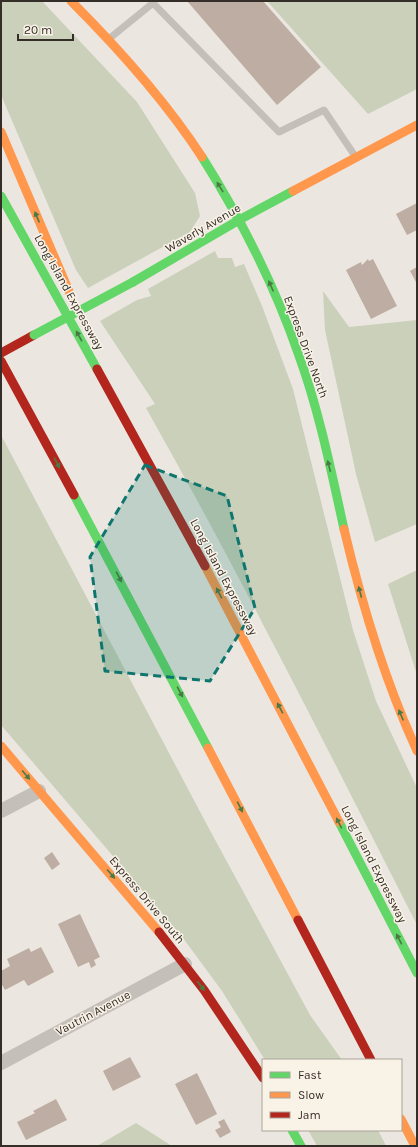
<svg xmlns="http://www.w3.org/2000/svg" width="418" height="1147" font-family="Karla,sans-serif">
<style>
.green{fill:#cbd0ba}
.building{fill:#beada2}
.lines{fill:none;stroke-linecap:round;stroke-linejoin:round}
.lane{stroke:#c4bfb9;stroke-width:7}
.street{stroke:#c4bfb9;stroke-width:14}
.fast{stroke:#63d668;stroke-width:9}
.slow{stroke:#ff974d;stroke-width:9}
.jam{stroke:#b3261e;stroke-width:9}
.fast-bridge{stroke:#63d668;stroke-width:9}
.oneway{fill:#4a7944}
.marked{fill:#0f766e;fill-opacity:0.2;stroke:#0f766e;stroke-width:3;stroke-dasharray:8 5;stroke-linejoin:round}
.labels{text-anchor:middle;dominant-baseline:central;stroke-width:3;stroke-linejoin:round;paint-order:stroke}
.street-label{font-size:12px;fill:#352d27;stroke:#f8f2e7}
</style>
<rect width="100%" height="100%" fill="#ebe7e0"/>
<path class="green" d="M1,1H42L137,102L195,193L200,216L190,232L88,288L76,270L1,95Z
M267,1H417V89L368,114Z
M215,251L218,258H232L235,267L244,264L262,306L293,389L353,630L376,701L417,788V925C329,752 242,578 146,408L155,404L100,321L137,300L151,296L148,289Z
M323,291L349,327L417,320V524L375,542L356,474L325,330Z
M1,435L206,823L310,1015L342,1060H265L222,991L183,938L1,725Z
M417,570V675L388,584Z
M136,1123L172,1146H97Z
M308,1130H378L386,1146H317Z"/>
<path class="building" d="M187,1H263L321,67L277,105Z
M417,203V230L407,235L396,214Z
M368,259L369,261L373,259L397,306L371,319L346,270L361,262L362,265Z
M417,267V284L410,271Z
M52,852L60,864L52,870L44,858Z
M80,914L100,957L94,960L96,965L91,968L89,962L78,967L58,924Z
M41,947L54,972L28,986L24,980L5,990L1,983V971L10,966L7,959L29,948L31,952Z
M130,1057L141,1077L113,1091L103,1071Z
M197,1073L217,1114L196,1125L175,1084Z
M56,1099L67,1120L26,1140L17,1122L35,1113L33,1111Z
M224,1119L231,1132L220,1138L215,1130L221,1127L218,1122Z"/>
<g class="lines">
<path class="lane" d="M110,38L153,3L279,132L324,110L355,156"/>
<path class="street" d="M1,811L39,791
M1,1063L185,964"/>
<path class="fast" d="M202,157C241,219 274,284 298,353C319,410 331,470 344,529
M1,196L97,369
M133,282L239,220L293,191
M74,495L208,748
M339,822L417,973
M292,1130L301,1146"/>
<path class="slow" d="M71,1C119,49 165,100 202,157
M1,132L71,296
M293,191L417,125
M344,529C362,605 384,679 417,751
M205,566L339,822
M1,746L159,932
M208,748L298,920
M401,1119L415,1146"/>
<path class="jam" d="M1,353L34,335
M1,361L74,495
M97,369L205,566
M298,920L371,1060
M159,932L204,990L263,1078"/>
<path class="fast-bridge" d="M34,335L133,282"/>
</g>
<defs><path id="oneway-solid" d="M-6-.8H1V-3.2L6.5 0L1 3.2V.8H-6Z"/></defs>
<g class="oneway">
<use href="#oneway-solid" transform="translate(220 187) rotate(-122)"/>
<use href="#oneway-solid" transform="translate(37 217) rotate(-113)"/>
<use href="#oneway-solid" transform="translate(271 286) rotate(-114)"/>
<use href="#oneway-solid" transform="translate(79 336) rotate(-119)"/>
<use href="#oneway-solid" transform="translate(57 463) rotate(62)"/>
<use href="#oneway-solid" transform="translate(329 466) rotate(-104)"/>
<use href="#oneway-solid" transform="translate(119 577) rotate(62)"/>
<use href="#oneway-solid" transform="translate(360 592) rotate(-105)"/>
<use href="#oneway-solid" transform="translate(219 593) rotate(-118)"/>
<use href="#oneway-solid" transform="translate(180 692) rotate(62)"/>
<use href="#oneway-solid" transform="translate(280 708) rotate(-118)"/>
<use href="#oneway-solid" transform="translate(401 715) rotate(-113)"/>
<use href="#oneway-solid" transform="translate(26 775) rotate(50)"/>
<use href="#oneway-solid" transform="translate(240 807) rotate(63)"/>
<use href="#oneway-solid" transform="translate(339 823) rotate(-117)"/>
<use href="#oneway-solid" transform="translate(111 874) rotate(49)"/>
<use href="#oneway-solid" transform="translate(399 939) rotate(-117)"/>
<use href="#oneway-solid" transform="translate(201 986) rotate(53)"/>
</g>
<path class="marked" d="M145,465L227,496L255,608L210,681L105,671L90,557Z"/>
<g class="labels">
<g class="street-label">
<text transform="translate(203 228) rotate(-30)">Waverly Avenue</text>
<text transform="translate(69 292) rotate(61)">Long Island Expressway</text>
<text transform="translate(306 347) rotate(70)">Express Drive North</text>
<text transform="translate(224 577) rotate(62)">Long Island Expressway</text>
<text transform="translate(374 864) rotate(63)">Long Island Expressway</text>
<text transform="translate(147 900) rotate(50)">Express Drive South</text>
<text transform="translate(93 1013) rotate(-28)">Vautrin Avenue</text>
</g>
</g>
<rect width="418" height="1147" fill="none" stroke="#352d27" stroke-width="4"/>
<rect x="262" y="1059" width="140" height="72" fill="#f8f2e7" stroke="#aaa39a"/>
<rect x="270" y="1072" width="20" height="6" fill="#63d668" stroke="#aaa39a"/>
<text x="298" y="1079" font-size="12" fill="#352d27">Fast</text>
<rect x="270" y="1092" width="20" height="6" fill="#ff974d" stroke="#aaa39a"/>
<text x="298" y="1099" font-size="12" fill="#352d27">Slow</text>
<rect x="270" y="1112" width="20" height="6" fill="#b3261e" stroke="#aaa39a"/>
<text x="298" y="1119" font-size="12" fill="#352d27">Jam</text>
<path d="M18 34v6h55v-6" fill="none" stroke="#352d27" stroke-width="2"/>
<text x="24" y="34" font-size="12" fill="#352d27" stroke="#f8f2e7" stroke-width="3" paint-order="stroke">20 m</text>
</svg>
